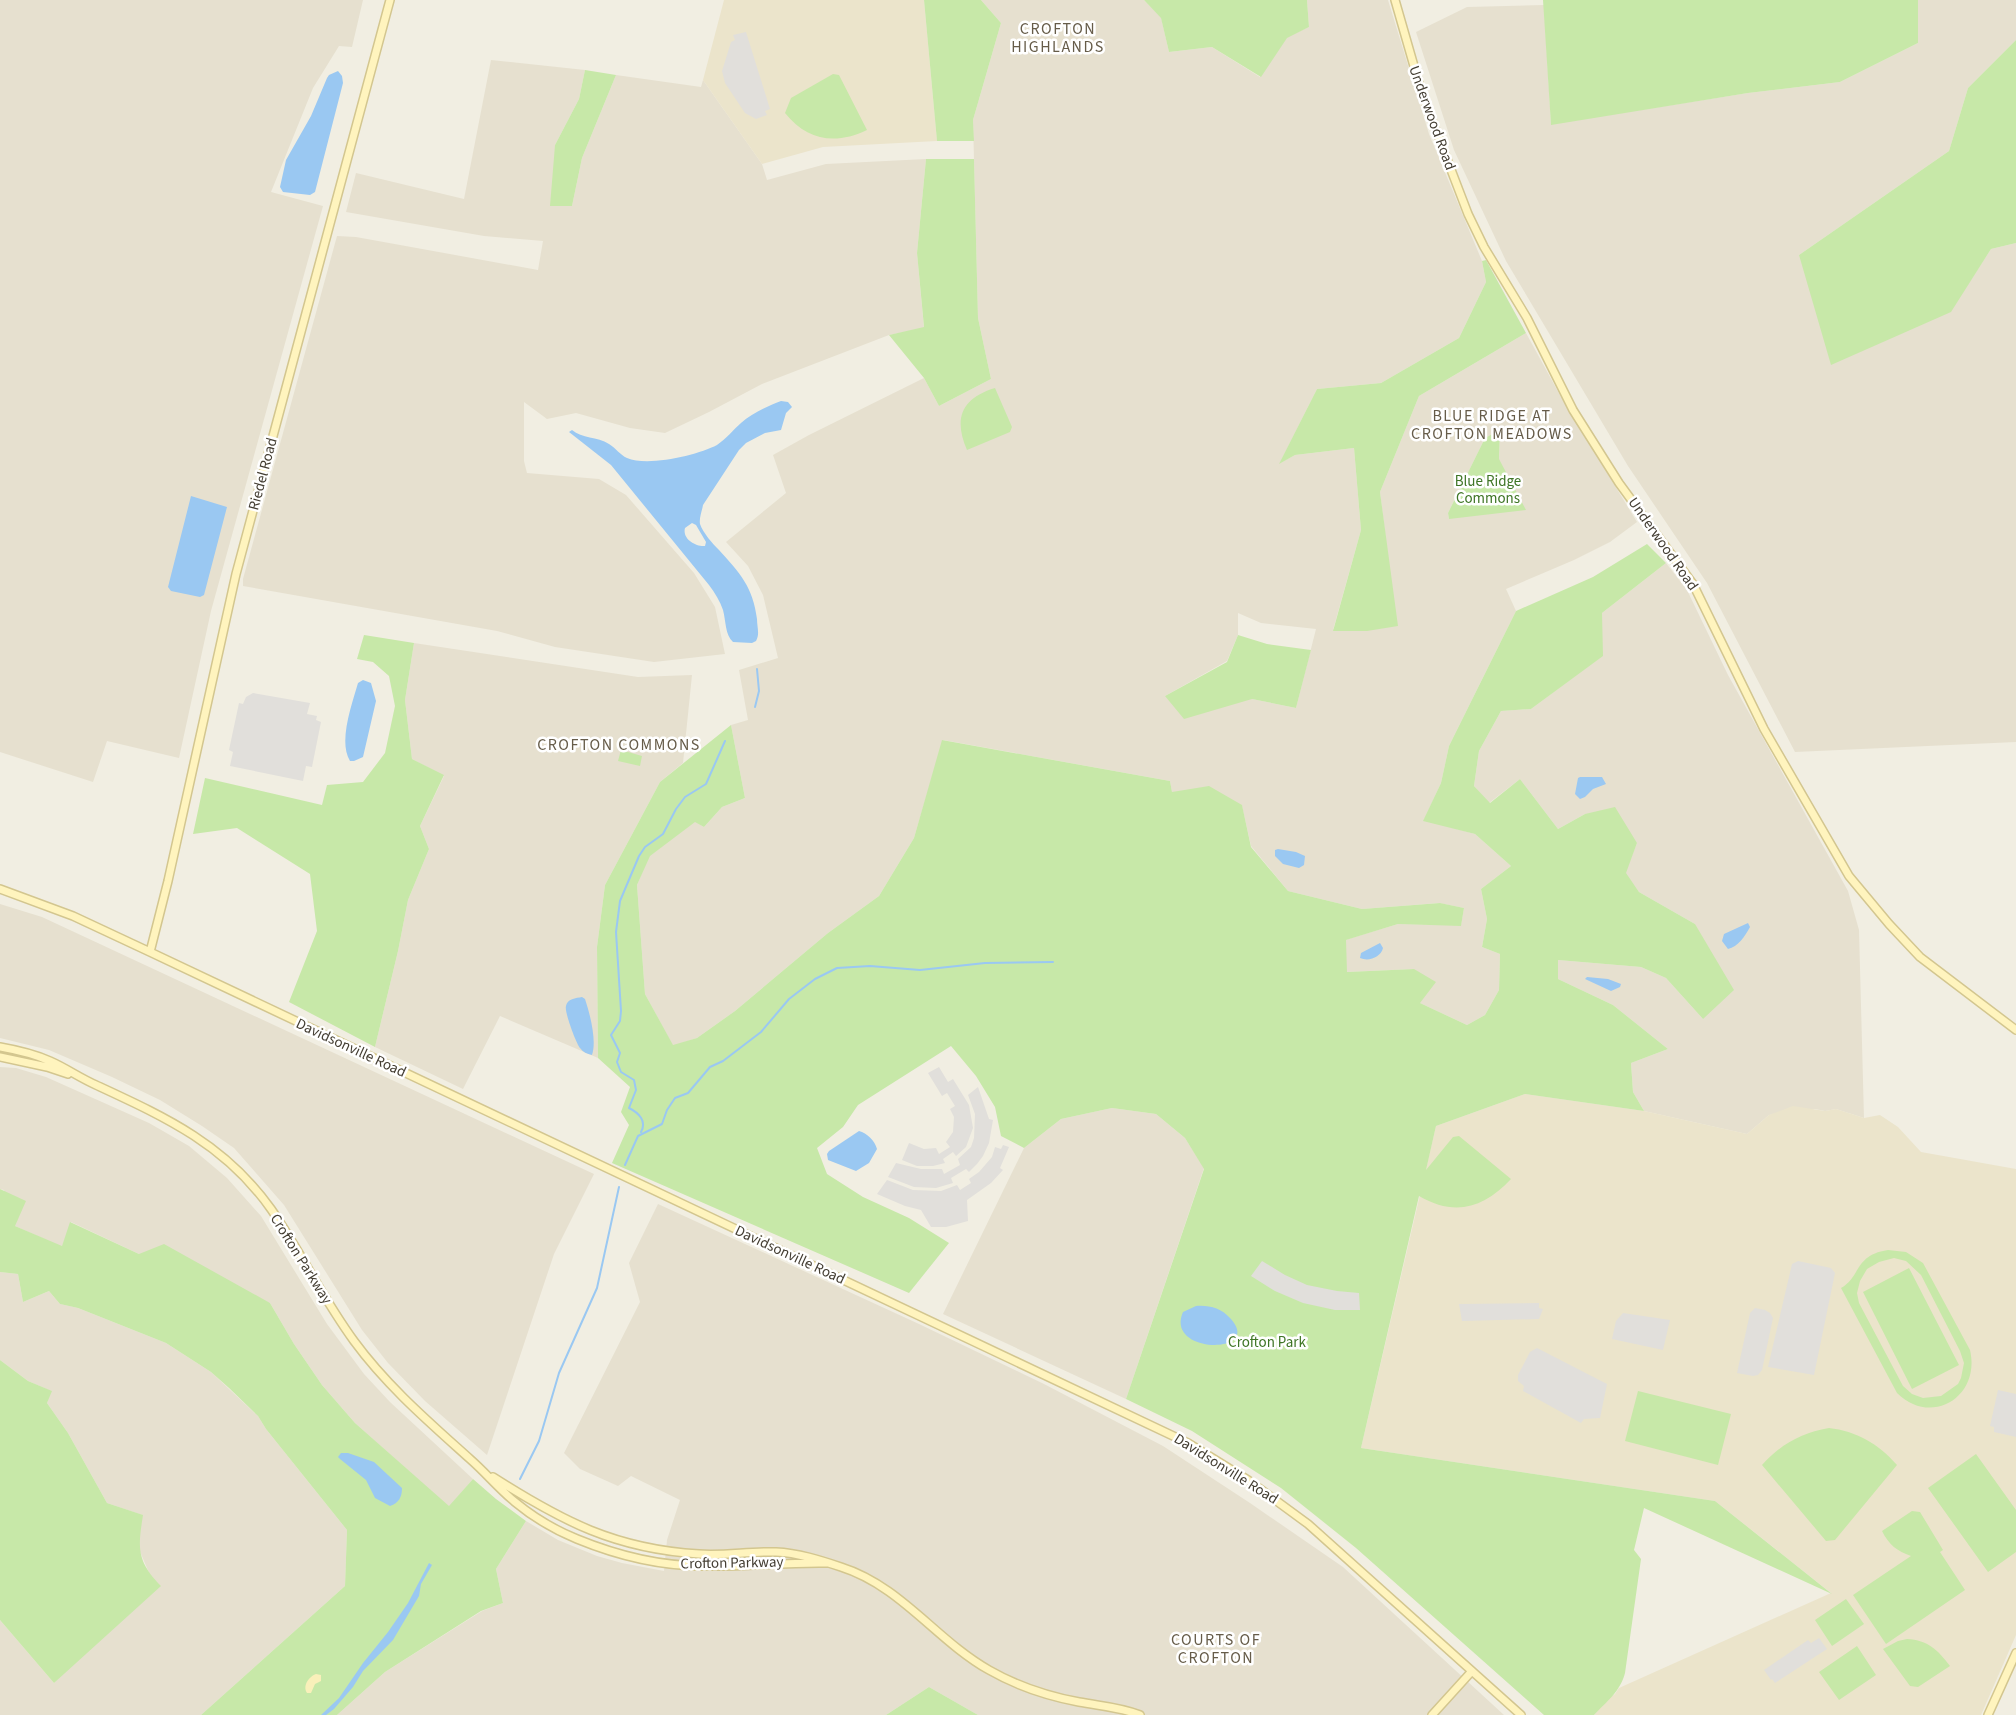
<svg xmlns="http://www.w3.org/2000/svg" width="2016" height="1715" font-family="'Source Sans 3',sans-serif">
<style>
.residential{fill:#e6e0cf;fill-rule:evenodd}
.education{fill:#ebe4cb}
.green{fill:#c7e8a8;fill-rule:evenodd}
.sand{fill:#f9f0ba}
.parking{fill:#e1dfdb}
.water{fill:#9ac8f2;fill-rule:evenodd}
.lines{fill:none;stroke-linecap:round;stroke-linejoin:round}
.stream{stroke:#9ac8f2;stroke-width:2}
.secondary-casing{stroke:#d3c68f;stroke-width:10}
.secondary{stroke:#fff4be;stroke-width:7}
.labels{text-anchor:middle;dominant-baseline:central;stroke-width:5;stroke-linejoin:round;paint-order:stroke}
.street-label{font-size:15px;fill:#433d32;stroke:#fff}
.park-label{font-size:15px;fill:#3e7525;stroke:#fff}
.neighbourhood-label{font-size:16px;letter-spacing:1.5px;fill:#665c49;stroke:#fff}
</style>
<rect width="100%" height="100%" fill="#f1eee2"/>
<path class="residential" d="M0,0H363L352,47L339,46L313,88L271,192L323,206L211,611L179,758L107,741L93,782L0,752Z
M981,0H1144L1161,17L1169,52L1212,47L1260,77L1287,37L1309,27L1307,0H1388L1429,134L1482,261L1486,282L1459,338L1381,383L1317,389L1280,463L1295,455L1354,448L1361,530L1333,630L1386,541L1380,492L1419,396L1526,333L1561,397L1637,522L1610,542L1574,560L1506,589L1516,611L1449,746L1441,783L1424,820L1475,834L1511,866L1481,889L1487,919L1482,947L1500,954L1499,990L1485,1015L1467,1025L1420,1003L1414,969L1346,972L1345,940L1398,924L1461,925L1464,908L1439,903L1362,909L1288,891L1251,846L1242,806L1172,792L1170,781L943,740L914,838L879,896L828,933L735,1011L697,1038L673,1046L645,994L637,885L649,856L695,821L704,827L722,807L745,798L731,725L748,720L739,670L778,658L763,595L748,566L726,542L786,493L773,455L809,435L924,378L939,406L991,379L978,318L973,120L1001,23ZM1500,431L1499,459L1449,519L1448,513L1485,438ZM1238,613L1261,623L1316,629L1296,708L1252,699L1165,696L1227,661L1238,635Z
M1918,0H2016V40L1968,88L1949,151L1799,255L1950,312L1991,249L2016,243V742L1795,752L1707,583L1628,466L1506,261L1454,150L1416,32L1467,7L1544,5L1551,124L1748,93L1840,82L1918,43Z
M491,60L585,70L579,99L555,145L572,206L582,158L616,75L701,87L703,80L762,164L767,180L826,164L926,159L917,253L924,328L889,335L762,384L709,412L665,433L630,428L576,413L547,419L524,402V461L527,473L599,479L626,495L694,573L715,607L725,654L654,662L555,647L497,631L243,586V579L337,236L356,237L538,270L543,241L484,236L346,212L356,173L464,199Z
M1666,563L1687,590L1728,675L1848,891L1859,930L1864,1118L1836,1109L1825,1111L1815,1109L1769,1115L1747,1134L1644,1111L1633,1092L1631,1063L1668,1049L1613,1005L1558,979V960L1641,967L1666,978L1703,1019L1695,924L1639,892L1625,873L1637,843L1585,814L1558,829L1520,779L1489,803L1474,786L1479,751L1501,711L1531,709L1602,656V613Z
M414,643L638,677L692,675L683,763L660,782L605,885L597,947L598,1058L500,1016L463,1089L375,1047L398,951L408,900L429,849L420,826L444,776L412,759L405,700Z
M0,904L42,917L594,1174L554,1254L487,1455L425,1401L388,1363L362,1330L284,1205L234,1148L202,1126L160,1100L112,1077L49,1050L0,1038Z
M0,1067L16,1068L46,1077L149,1123L189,1146L227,1178L261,1216L327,1324L364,1374L390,1402L473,1479L449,1507L355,1423L322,1385L294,1344L270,1303L139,1254L71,1222L62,1247L15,1226L4,1190L0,1189Z
M1112,1108L1156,1114L1185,1138L1204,1168L1126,1399L943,1314L1024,1148L1061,1119Z
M658,1204L919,1324L1044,1384L1163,1446L1250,1503L1343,1567L1504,1715H978L929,1687L886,1715H337L385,1672L482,1611L503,1603L496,1569L526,1521L558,1540L597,1556L622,1563L664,1571L667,1540L680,1500L631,1476L618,1486L580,1469L564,1453L640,1302L629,1263Z
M0,1272L18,1274L23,1302L49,1291L60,1304L78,1308L166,1343L211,1372L258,1416L266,1429L347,1530L345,1586L201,1715H0V1620L54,1683L150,1575L138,1547L142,1515L107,1503L68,1433L47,1403L51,1391L28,1381L0,1360Z"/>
<path class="education" d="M724,0H924L937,141L823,147L762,164L703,80Z
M1525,1094L1644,1111L1747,1134L1769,1115L1793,1106L1825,1111L1836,1109L1864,1118L1880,1115L1898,1127L1921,1152L2016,1169V1635L1981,1715H1594L1606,1700L1615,1694L1619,1688L1831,1593L1715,1501L1361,1448L1436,1126Z"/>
<path class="green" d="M924,0H981L1001,23L973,120L974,141H937Z
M1144,0H1307L1309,27L1287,38L1261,77L1212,47L1169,52L1161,18Z
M1543,0H1918V43L1840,82L1748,93L1551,125Z
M2016,40V243L1991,249L1951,312L1831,365L1799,255L1949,151L1968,88Z
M585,70L616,75L582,158L572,206H550L555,145L579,99Z
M833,74L839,75L867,130C836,145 807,141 785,113L791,98Z
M926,159H974L978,318L991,379L939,406L924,378L889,335L924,327L917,253Z
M1486,260L1526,333L1419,396L1380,492L1398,626L1367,631H1333L1361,530L1354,448L1295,455L1279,464L1317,389L1381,383L1459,338L1486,282L1482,261Z
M995,388L1012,427L1010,432L967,450C953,418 962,398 995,388Z
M1500,430L1499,459L1526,510L1449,519L1448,513L1485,438Z
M1647,544L1666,563L1602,613L1603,656L1531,709L1501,711L1479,751L1474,786L1490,803L1520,779L1558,829L1585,814L1615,807L1637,843L1626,873L1639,892L1695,924L1734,990L1703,1019L1666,978L1641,967L1558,960V979L1613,1005L1668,1049L1631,1063L1633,1092L1644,1111L1525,1094L1436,1126L1426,1170L1453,1137L1459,1136L1511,1179C1484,1208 1455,1217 1419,1196L1361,1448L1715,1501L1832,1594L1644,1508L1634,1550L1641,1559L1625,1673C1620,1692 1607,1701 1594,1715H1544L1356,1548L1281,1488L1192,1431L1126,1399L1204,1169L1185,1138L1156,1114L1112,1108L1061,1119L1024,1148L1001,1136L995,1107L976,1076L951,1046L858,1105L843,1127L817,1148L827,1174L863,1197L909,1218L949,1243L909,1293L612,1163L629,1125L621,1112L630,1087L598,1058L597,947L605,885L660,782L731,725L745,798L722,807L704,827L695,822L650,856L637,885L645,994L673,1045L697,1038L735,1011L828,933L879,896L914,838L942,740L1170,781L1172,792L1209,786L1242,805L1251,847L1288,891L1362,909L1440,903L1464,908L1461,926L1398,924L1346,940L1347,972L1414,969L1436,982L1420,1003L1467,1025L1485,1015L1499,990L1500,954L1482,947L1487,919L1481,889L1511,866L1475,834L1423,821L1441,783L1449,746L1516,611L1593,577Z
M364,635L414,643L405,700L412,759L444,775L420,826L429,849L408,900L398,951L375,1047L289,1002L317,931L310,874L237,828L193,834L205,778L322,805L327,785L363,782L385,753L395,706L389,676L373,662L357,659Z
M1238,635L1267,644L1311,650L1296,708L1252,699L1184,719L1165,696L1227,662Z
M621,750L642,756L640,766L618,761Z
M0,1189L26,1201L15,1226L62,1246L70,1222L139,1254L164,1244L270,1303L294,1344L322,1385L355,1423L449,1506L473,1479L496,1499L526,1521L496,1569L503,1603L481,1611L385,1672L337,1715H201L345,1586L347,1530L266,1429L258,1416L229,1388L211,1372L166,1343L78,1308L60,1304L49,1291L23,1302L18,1274L0,1272Z
M1888,1250L1906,1252L1923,1263L1970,1350C1981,1397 1931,1427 1897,1393L1841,1288C1861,1277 1854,1255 1888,1250ZM1894,1258L1906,1261L1921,1275L1960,1351L1964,1363L1961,1378L1958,1384L1941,1396L1923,1398L1912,1394L1903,1386L1859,1303L1857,1293L1860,1281L1867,1269L1879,1262Z
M1909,1268L1959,1365L1912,1389L1863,1292Z
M0,1360L28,1381L52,1391L47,1403L68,1433L107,1503L143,1515C138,1547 136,1561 161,1586L54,1683L0,1620Z
M1638,1391L1731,1414L1718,1465L1625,1441Z
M1829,1428C1856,1431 1879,1444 1897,1465L1835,1540L1826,1541L1762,1465C1781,1444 1801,1433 1829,1428Z
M1976,1454L2016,1510V1552L1988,1572L1928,1488Z
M1912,1511L1920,1512L1943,1550L1940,1552L1965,1590L1886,1644L1853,1595L1911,1556C1897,1551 1889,1545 1882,1531Z
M1846,1599L1864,1624L1832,1646L1815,1620Z
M1907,1639C1928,1640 1938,1650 1950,1666L1918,1687L1910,1686L1883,1649L1898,1641Z
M1857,1646L1876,1675L1839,1700L1819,1672Z
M929,1687L978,1715H886Z"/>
<path class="sand" d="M316,1674L321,1675V1681L315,1684L311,1693H307C302,1685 310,1676 316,1674Z"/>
<path class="parking" d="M746,32L770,109L765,111L767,115L756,119L745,113L725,83L722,71L731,42L735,40L733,35Z
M253,693L310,703L307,714L317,716L316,720L321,722L312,767L306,766L303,781L230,766L233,752L229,750L239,703L243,704L246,697Z
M939,1067L948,1082L953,1079L969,1105L973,1128L966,1147L956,1156L953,1152L943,1159L945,1163L933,1166H917L902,1160L909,1143L924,1149L936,1148L939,1154L950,1147L946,1142L953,1132L954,1117L950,1109L955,1106L947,1093L942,1096L928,1073Z
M978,1087L989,1119L993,1120L989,1143L983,1156L977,1164L969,1172L966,1169L951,1178L953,1183L936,1188L914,1187L888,1177L896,1163L921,1169H942L944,1174L960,1165L958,1159L971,1147L974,1138L975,1114L968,1095Z
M1003,1145L1009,1147L1000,1168L1003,1170L991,1183L967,1200L968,1221L946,1227H931L921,1210L905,1206L877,1194L887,1180L913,1190L941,1191L957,1185L960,1190L971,1183L969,1179L979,1172L992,1157L995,1147L1001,1149Z
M1262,1261L1285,1275L1307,1285L1337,1291L1359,1293L1360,1310H1335L1303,1303L1275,1291L1251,1276Z
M1798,1261L1831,1268L1835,1273L1814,1375L1768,1367L1792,1264Z
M1539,1303V1308L1543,1309L1539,1319L1462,1321L1459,1304Z
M1755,1308L1765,1310L1770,1313L1773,1318L1762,1370L1758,1375L1753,1376L1737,1373L1750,1313Z
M1623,1313L1670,1320L1663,1350L1612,1339L1616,1321Z
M1537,1348L1607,1384L1600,1418L1584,1419L1581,1423L1523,1391L1524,1386L1518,1381V1375L1530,1352Z
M1998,1390L2016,1394V1437L1994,1432V1427L1990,1426Z
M1819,1638L1827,1649L1775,1683L1772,1679L1771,1680L1764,1670L1808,1640L1811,1643Z"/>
<path class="water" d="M338,71L342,76L343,83L315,192L310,195L283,192L280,187L286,160L311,116L327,78L329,75Z
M781,401L788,402L792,407L786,413L781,430L765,433L746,443L739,450L703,505C702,511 699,518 700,524C703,533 713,544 719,550C740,573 753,587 757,619C757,627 760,634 756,641L752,643L733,642C725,635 726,621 723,610C720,601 715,593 709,585L611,465L569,432L572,430C582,439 597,436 609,444C616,448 620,455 627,458C648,467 698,455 717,445C726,439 733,430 741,423C752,413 768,406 781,401ZM692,523L696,525L706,542L705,546C696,547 682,539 685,528Z
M191,496L227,507L204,595L200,597L171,591L168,587Z
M363,680L371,683L376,701L363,757L354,761H350C338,742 352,704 358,683Z
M1580,777H1602L1606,784L1593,789L1585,797L1580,799L1575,794L1578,778Z
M1278,849L1296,852L1305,856L1304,865L1299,868L1283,864L1275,856V850Z
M1748,923L1750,927C1745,936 1738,947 1728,949L1722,941L1724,934Z
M1380,943L1383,948C1381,957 1369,962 1360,958L1361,953Z
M1587,977L1608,979L1621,984L1620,987L1611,991L1585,979Z
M582,997L585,999C590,1014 597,1041 592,1055C587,1054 583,1052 580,1048C576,1043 564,1011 566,1006C567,999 576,998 582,997Z
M859,1131C867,1133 875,1141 877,1149L869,1163L856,1171L828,1160L827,1154L829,1151Z
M1196,1306C1209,1305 1221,1308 1230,1318C1265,1355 1164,1355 1183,1312Z
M341,1453H348L374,1462L402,1488C402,1497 399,1503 390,1506L375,1498L366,1480L340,1459L338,1457Z
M429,1563L432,1565L421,1584L419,1596L393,1640L363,1671L353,1687L334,1709L326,1715H321L339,1698L363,1663L388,1632L408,1603Z"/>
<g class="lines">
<path class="stream" d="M755,707L759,691L757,669
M641,1132C647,1121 639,1113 629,1108L636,1090L634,1080L621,1072L617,1062L620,1053L611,1035L620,1021L621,1011L616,932L620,901L639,856L645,847L663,834L676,809L685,797L706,784L725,741
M625,1165L638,1136L662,1124L667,1110L675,1098L688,1093L710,1067L723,1061L761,1032L789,999L815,979L837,968L870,966L920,970L985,963L1053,962
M520,1479L539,1441L559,1373L597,1288L619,1187"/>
<g class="secondary-casing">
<path id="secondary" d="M1395,0L1422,94L1468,214L1484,247L1527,318L1573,410L1619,483L1693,584L1764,729L1849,876L1889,924L1920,957L2016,1030
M0,889L73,916L150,952L1188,1443L1248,1480L1308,1524L1521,1715
M150,952L168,881L236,574L390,0
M0,1047C17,1050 34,1054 50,1061C66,1068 80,1078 96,1085C165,1117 225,1144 271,1209C301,1252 323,1299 354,1341C387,1386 429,1422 470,1459C486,1473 499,1489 515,1502C533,1517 555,1530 577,1539C616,1555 661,1566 703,1566C745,1567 786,1562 828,1563
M0,1057L47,1067L68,1074
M493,1477C562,1521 615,1549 699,1554C724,1556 750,1551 776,1552C798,1553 820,1560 841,1567C901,1586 936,1640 989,1670C1017,1686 1047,1696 1079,1702C1100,1706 1120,1707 1140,1715
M1432,1715L1472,1671
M1988,1715L2016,1653"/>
</g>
<use href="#secondary" class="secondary"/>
</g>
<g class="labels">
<g class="street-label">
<text transform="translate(1432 118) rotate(70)">Underwood Road</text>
<text transform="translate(263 474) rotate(-75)">Riedel Road</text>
<text transform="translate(1663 544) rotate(55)">Underwood Road</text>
<text transform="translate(351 1048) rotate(25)">Davidsonville Road</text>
<text transform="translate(790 1255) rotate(25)">Davidsonville Road</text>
<text transform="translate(301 1259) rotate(58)">Crofton Parkway</text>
<text transform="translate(1226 1469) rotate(32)">Davidsonville Road</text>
<text transform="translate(732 1563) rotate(-1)">Crofton Parkway</text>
</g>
<g class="park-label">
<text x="1488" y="481">Blue Ridge<tspan x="1488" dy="17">Commons</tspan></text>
<text x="1267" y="1342">Crofton Park</text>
</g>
<g class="neighbourhood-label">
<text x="1058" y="29">CROFTON<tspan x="1058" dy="18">HIGHLANDS</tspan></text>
<text x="1492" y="416">BLUE RIDGE AT<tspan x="1492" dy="18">CROFTON MEADOWS</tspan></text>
<text x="619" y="745">CROFTON COMMONS</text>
<text x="1216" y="1640">COURTS OF<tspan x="1216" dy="18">CROFTON</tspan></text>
</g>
</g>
</svg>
